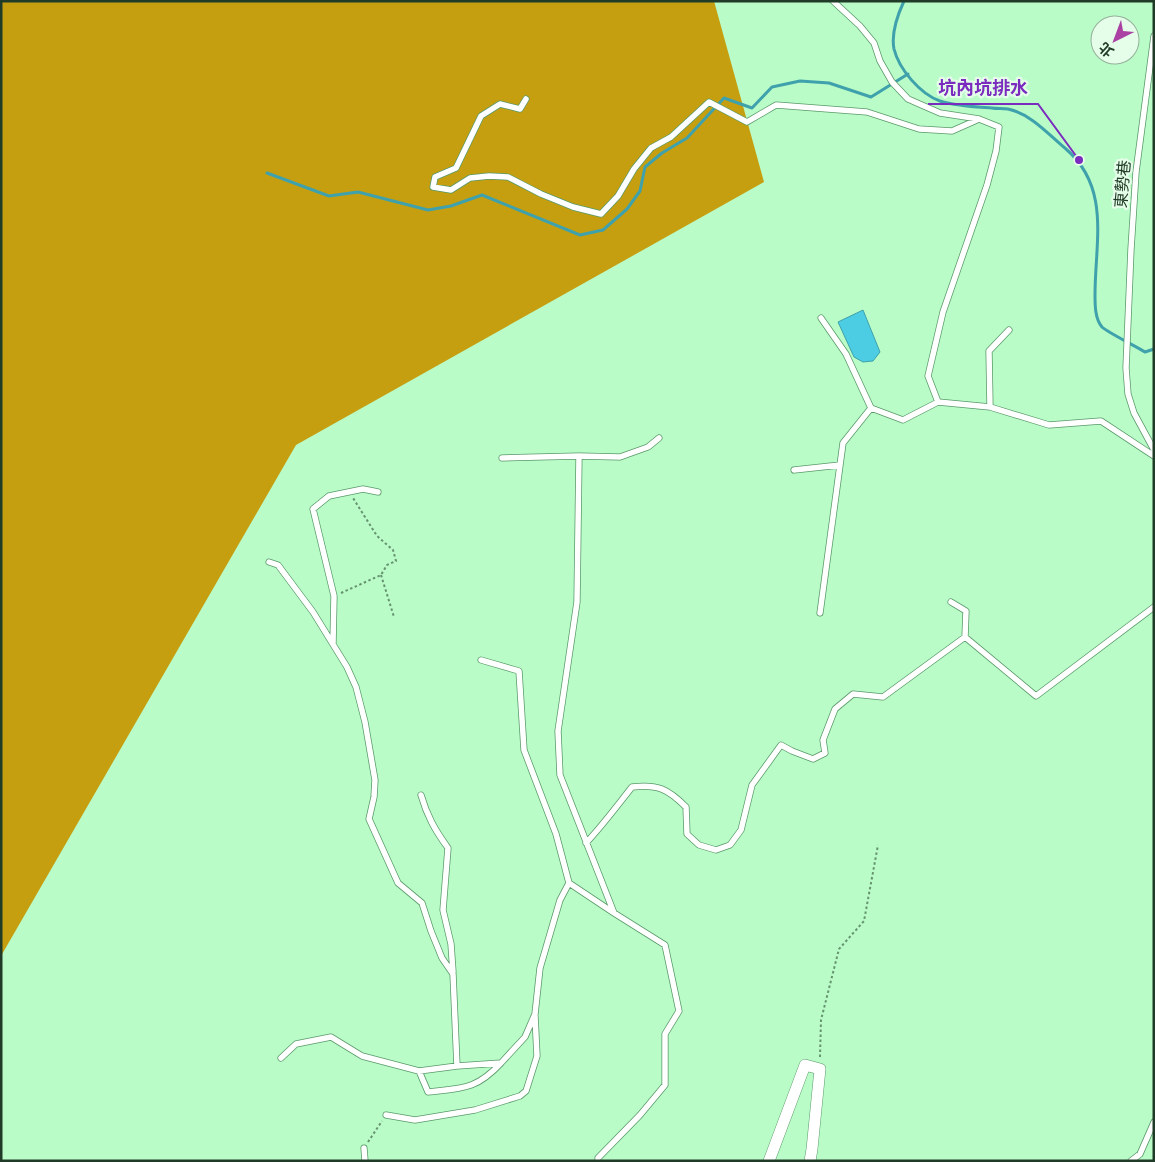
<svg xmlns="http://www.w3.org/2000/svg" width="1155" height="1162" font-family="Ubuntu,'Noto Sans TC',sans-serif">
<style>
.forest{fill:#c69f11}
.water{fill:#4ccde3;stroke:#3fa1ab}
.lines{fill:none;stroke-linecap:round;stroke-linejoin:round}
.stream{stroke:#3fa1ab;stroke-width:3}
.lane-casing{stroke:#599969;stroke-width:7}
.street-casing{stroke:#599969;stroke-width:12}
.path{stroke:#669370;stroke-width:2;stroke-dasharray:2.5 2.5;stroke-linecap:butt}
.lane{stroke:#fff;stroke-width:5.5}
.street{stroke:#fff;stroke-width:11}
.labels{text-anchor:middle;dominant-baseline:central;stroke-width:4.5;stroke-linejoin:round;paint-order:stroke}
.street-label{font-size:16px;fill:#203b27;stroke:#e4fee9}
.leader{fill:none;stroke:#7b2cbf;stroke-width:2}
.callout-dot{fill:#7b2cbf;stroke:#e4fee9;stroke-width:2}
.callout-label{font-size:18px;text-anchor:middle;font-weight:bold;fill:#7b2cbf;stroke:#e4fee9;stroke-width:4.5;stroke-linejoin:round;paint-order:stroke}
</style>
<rect width="100%" height="100%" fill="#b9fcc7"/>
<path class="forest" d="M1,1H714L764,182L296,445L1,956Z"/>
<path class="water" d="M863,310L880,352L873,361L863,362L854,357L838,322Z"/>
<g class="lines">
<path class="stream" d="M904,1C898,14 891,34 894,49C899,69 920,94 940,101C956,106 976,107 992,108C997,109 1003,108 1008,109C1031,114 1048,134 1066,149C1111,188 1095,242 1095,295C1095,305 1095,319 1102,327C1107,332 1137,347 1145,352L1154,349
M267,173L329,196L358,192L428,210L451,206L482,195L580,235L603,230L627,209L640,191L645,167L662,153L687,138L724,98L752,108L772,87L800,81L829,83L871,97L908,74"/>
<g class="lane-casing">
<path id="lane" d="M833,1L860,26L874,43L880,61L892,82L908,99L940,113L979,119
M1154,36L1136,172L1131,249L1126,368L1128,394L1134,413L1154,450
M526,99L520,109L500,104L481,116L456,168L435,177L433,187L451,190L470,178L489,176L508,177L541,194L573,207L601,214L618,196L634,169L651,148L671,137L709,102L747,122L776,105L867,112L919,129L952,131L979,119L999,127L996,151L987,185L943,312L928,376L938,402
M821,318L846,354L871,408
M990,407L989,351L1009,330
M579,456L577,602L558,731L560,775L614,913L665,945L679,1011L665,1034V1085L640,1115L598,1158V1161
M502,458L579,456L620,457L648,447L659,438
M794,470L840,465
M269,562L278,565L313,612L347,667L356,687L365,722L375,780L374,797L369,819L398,883L422,903L431,931L442,958L453,974L457,1066
M951,602L966,611L965,637
M820,613L843,443L871,408L903,420L938,402L990,407L1049,425L1101,421L1154,456
M333,644L334,596L313,509L329,496L363,489L378,492
M481,660L519,671L524,750L556,834L569,883L614,913
M421,795C427,816 435,830 448,848L443,910L451,944L453,972
M586,843C603,825 617,806 632,787C658,784 668,789 686,807L687,834L699,845L716,850L730,845L741,830L752,785L781,745L792,751L813,759L825,753L823,740L835,709L853,694L883,697L965,637L1036,696L1154,607
M281,1058L296,1044L331,1037L362,1056L419,1071L457,1066L501,1063L525,1037L535,1014L540,968L560,900L569,883
M419,1071L428,1092C462,1088 476,1090 501,1063
M386,1115L415,1120L475,1110L520,1096L526,1091L537,1056L535,1016
M364,1148L365,1161
M1131,1161L1140,1154L1154,1122"/>
</g>
<g class="street-casing">
<path id="street" d="M769,1161L805,1065L820,1069L812,1149L810,1161"/>
</g>
<path class="path" d="M381,575L394,617
M341,593L381,575L387,565L396,561L393,550L377,536L353,498
M820,1057L821,1020L839,949L864,921L878,845
M368,1142L382,1121"/>
<use href="#lane" class="lane"/>
<use href="#street" class="street"/>
</g>
<g class="labels">
<g class="street-label">
<text transform="translate(1122 184) rotate(-85)">東勢巷</text>
</g>
</g>
<path class="leader" d="M1079 160L1038 104H928"/>
<circle class="callout-dot" cx="1079" cy="160" r="5"/>
<g class="callout-label">
<text x="983" y="94">坑內坑排水</text>
</g>
<rect width="1155" height="1162" fill="none" stroke="#203b27" stroke-width="5"/>
<g transform="translate(1115 40) rotate(222)"><circle r="24" fill="#e4fee9" stroke="#96b09b"/>
<path d="M0-4L9 19L0 12L-9 19Z" fill="#aa41a3"/>
<text y="-8" font-size="14" font-weight="bold" text-anchor="middle" fill="#203b27">北</text>
</g>
</svg>
